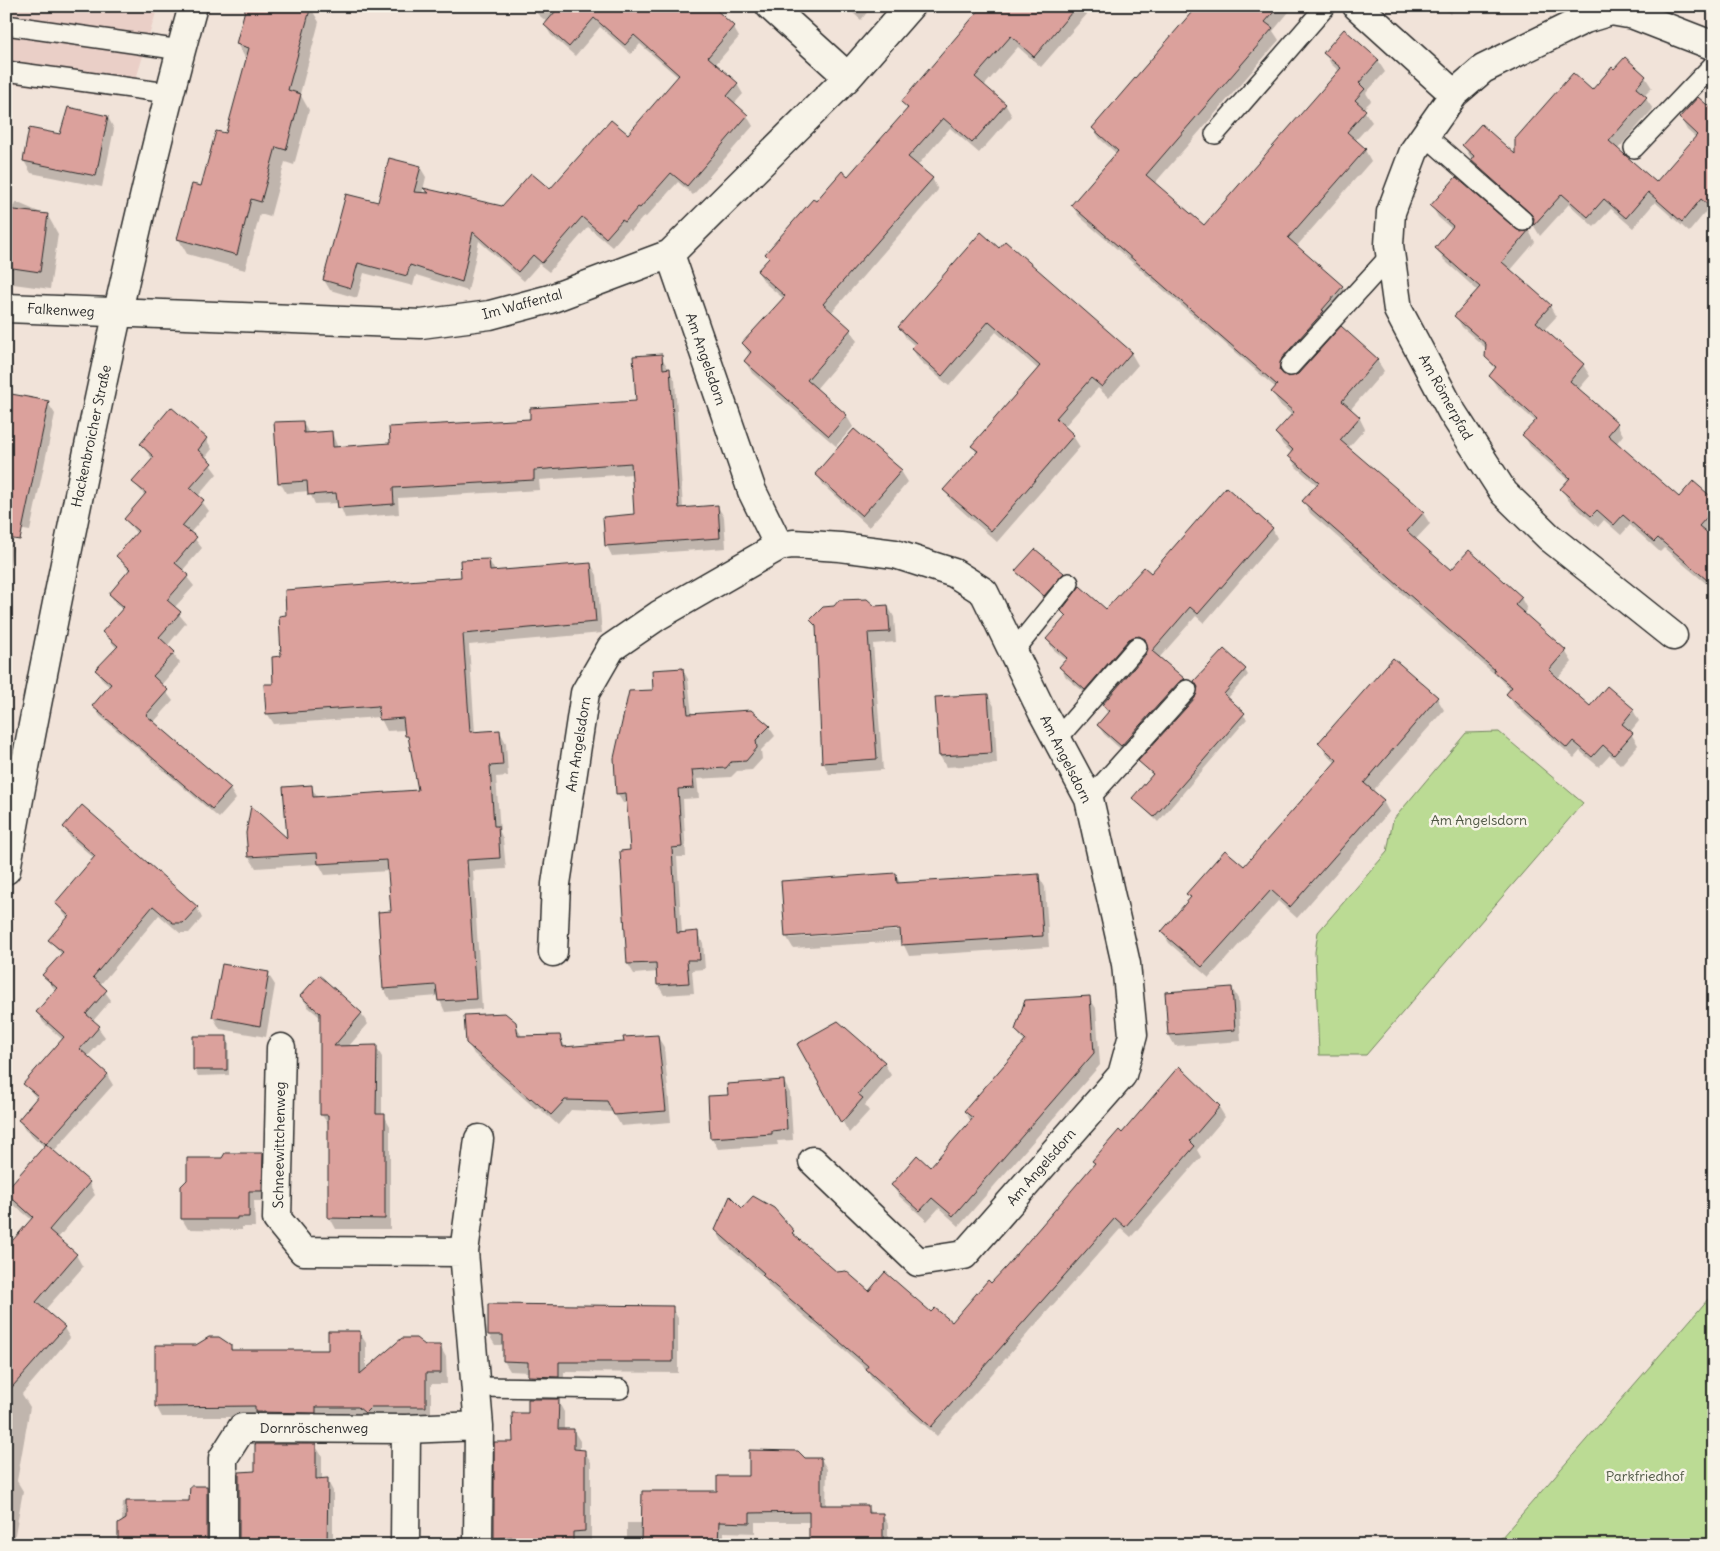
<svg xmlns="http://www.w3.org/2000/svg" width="1720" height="1551" font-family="Delius,sans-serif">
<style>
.built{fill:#eacfc7}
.green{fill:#bbdb94;stroke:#738360}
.shadow{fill:#0003;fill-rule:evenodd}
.building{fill:#dba19c;stroke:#2b2b2b}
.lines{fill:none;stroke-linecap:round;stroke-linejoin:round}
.lane-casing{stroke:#2b2b2b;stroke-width:22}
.street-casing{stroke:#2b2b2b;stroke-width:31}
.lane{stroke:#f7f3e8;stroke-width:19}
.street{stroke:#f7f3e8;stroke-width:28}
.labels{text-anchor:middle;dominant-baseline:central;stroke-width:5;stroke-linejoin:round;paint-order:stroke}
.street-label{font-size:14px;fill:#2b2b2b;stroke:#f7f3e8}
.park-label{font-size:14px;fill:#4f5745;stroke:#f7f3e8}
</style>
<rect width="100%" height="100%" fill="#f1e3d9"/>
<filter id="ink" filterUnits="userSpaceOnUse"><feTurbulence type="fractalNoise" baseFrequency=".02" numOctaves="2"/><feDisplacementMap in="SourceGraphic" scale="10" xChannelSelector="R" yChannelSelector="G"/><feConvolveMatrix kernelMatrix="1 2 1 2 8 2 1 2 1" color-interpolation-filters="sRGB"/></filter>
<g filter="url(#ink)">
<path class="built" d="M6,6H158L130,99L6,83Z"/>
<path class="green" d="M1499,732L1583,803L1366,1055H1319L1315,952L1318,932L1387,852L1393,820L1466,733Z
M1714,1292V1545H1495L1698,1311Z"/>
<path class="shadow" d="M247,6H313L312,10L319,22L300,94L309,110L294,165L285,162L270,217L260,214L245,270L187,254L178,238L227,135L246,59L237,44Z
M528,6H710L733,27L739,37L715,65L737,84L743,94L734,104L747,116L753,126L693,195L678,182L646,217L644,216L631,231L628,229L612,247L588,227L549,272L539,264L524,281L479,241L468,291L416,275L413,286L364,273L357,298L330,290L324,280L379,204L420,167L426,177L422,194H428L425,190L503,207L550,191L628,136L679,78L640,44L631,54L600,27L575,56L551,35L545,25L547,22Z
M845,6H872L861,20Z
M975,6H1094L1041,67L1018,47L984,86L1005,104L1012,116L979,153L950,128L917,166L932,178L938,190L831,313L850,330L857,341L816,389L846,415L853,427L836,446L752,373L745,361L750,355L743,344L784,299L765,283L758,272L769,259L767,254L816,203L848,177L907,110L903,102L979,12Z
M1233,6H1294L1273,31L1279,40L1154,184L1204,227L1340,72L1331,64L1325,53L1378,61L1385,72L1366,93L1371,101L1363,109L1372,122L1355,141L1365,150L1371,161L1296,247L1342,286L1349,298L1288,370L1286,377L1377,360L1384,371L1350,410L1359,417L1365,429L1348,448L1423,513L1430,524L1415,540L1451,572L1521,598L1527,609L1523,614L1565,651L1572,662L1557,679L1590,707L1633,710L1639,721L1630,732L1638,745L1621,765L1610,755L1599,767L1580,751L1574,758L1514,705L1508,694L1511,691L1499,678L1310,513L1304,501L1317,485L1296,467L1290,456L1292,453L1283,445L1276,434L1292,415L1279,404L1273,392L1276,388L1079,216L1072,205L1117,154L1100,139L1093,128Z
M1441,6H1457L1450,14Z
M1625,59L1645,77L1652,88L1644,96L1653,109L1617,150L1656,184L1696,138L1687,130L1681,119L1714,112V214L1708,209L1689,232L1655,202L1633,228L1611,209L1594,227L1569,204L1540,236L1534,226L1535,220L1479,171L1463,145L1517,157L1593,92Z
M108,117L114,129L102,187L31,173L24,161L61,135Z
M16,202L48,216L58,234L50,289L6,283V205L15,206Z
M1432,206L1521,233L1529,231L1535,242L1510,271L1550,306L1556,317L1544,330L1583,365L1590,376L1578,390L1617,424L1623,435L1616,444L1679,498L1714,500V590L1664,548L1660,552L1630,525L1621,535L1604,520L1598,527L1568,500L1562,489L1569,481L1530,446L1524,435L1536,422L1497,387L1490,376L1496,370L1486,356L1487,349L1462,327L1456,316L1478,291L1443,259L1436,248L1452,229L1438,217Z
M1005,243L1131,353L1138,365L1109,398L1098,388L1064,427L1073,436L1080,447L997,542L951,501L945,490L977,454L973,446L1039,370L996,332L949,386L919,360L912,348L915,346L906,338L900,327Z
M661,356L675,380L683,509L718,507L724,517L726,548L612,556L607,546L635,516L633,474L539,480L540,490L398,498L399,514L345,518L339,503L315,504L309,491L286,493L280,482L303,422L309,434L332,433L338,448L391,444L638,403Z
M48,403L55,414L30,531L6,527Z
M172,409L206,439L212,449L205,458L217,474L198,496L209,511L190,533L202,548L182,571L194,586L174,608L186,623L167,646L180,663L161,685L173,701L153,723L230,789L236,799L219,818L100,716L94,706L110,687L103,681L97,671L117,649L104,633L123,610L116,604L110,594L130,572L118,557L137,534L125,519L145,496L134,482L153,460L141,444Z
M901,471L908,482L869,527L824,486L817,474Z
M1272,528L1277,538L1204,623L1196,616L1159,658L1184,680L1189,689L1127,755L1104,734L1098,725L1108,714L1103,705L1147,655L1149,647L1145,645L1091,698L1066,677L1060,667L1066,660L1053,649L1047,639L1066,618L1062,611H1106L1152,575Z
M6,537L13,549L6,585Z
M489,560L495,571L591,564L597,575L602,633L469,645L475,733L500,732L506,743L508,776L496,777L500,832L503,839L506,869L473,871L482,1009L445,1012L438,996L390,1000L384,989L392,913L389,871L325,875L319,864L256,868L249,857L247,833L289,841L311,787L318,798L419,791L411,744L405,730L387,731L380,717L274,724L267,713L274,685L283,658L462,579Z
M1017,571L1063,574L1066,579L1047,601Z
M888,606L894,617L896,642L873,644L883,770L829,774L823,762L818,631L812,621L835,607Z
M1393,659L1437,698L1444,710L1372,792L1383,801L1389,812L1297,918L1278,901L1209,978L1169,943L1162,932L1191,899L1188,894L1244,868L1336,763L1326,754L1320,743Z
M682,669L688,679L692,715L769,727L775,736L761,750L762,759L752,770L737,771L731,777L697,779L699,798L683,799L686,857H677L682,934L697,933L703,943L705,969L692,970L694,993L664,995L658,985V972L634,974L628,964L621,852L631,851L628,803H623L617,793L654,691Z
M1245,670L1248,675L1227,699L1247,719L1158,822L1134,798L1153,776L1140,761L1197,698Z
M988,695L994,706L997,764L946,767L940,756L936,698Z
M64,827L197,908L202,918L189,933H180L159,915L100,985L111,1000L93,1021L105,1037L87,1057L107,1075L113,1085L53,1152L89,1183L95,1195L57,1239L76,1255L83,1267L44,1311L64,1328L70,1338L22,1394L30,1407L17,1481L23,1491L13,1545H6V1308L32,1220L13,1204L6,1192L45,1147L25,1130L19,1120L37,1099L25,1084L63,1040L43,1022L38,1012L56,991L44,976L62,955L50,940L68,919L56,903L95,859L70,837Z
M895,875L901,884L1038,875L1045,887L1049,947L909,956L902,941L793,948L786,936ZM906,928V930L790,938V935Z
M268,974L275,985L266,1037L220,1029L213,1017Z
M319,977L361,1014L368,1024L348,1047H376L382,1057V1116L384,1115L390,1126V1229H336L330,1218L329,1125L321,1114V1018L308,1007L302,996Z
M1232,988L1238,999L1241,1041L1175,1046L1169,1035Z
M1089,997L1096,1008L1100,1065L959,1226L939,1208L927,1221L899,1196L892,1185L930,1169L971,1122L965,1111L1025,1043L1016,1030Z
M515,1023L522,1037L559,1036L566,1048L625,1043L657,1036L664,1047L671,1122L621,1126L613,1112L571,1110L558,1125L538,1107L536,1109L474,1054L468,1043Z
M195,1037H226L229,1042V1075L198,1076L195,1070Z
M799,1045L884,1063L891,1075L865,1105L869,1111L849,1133Z
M784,1082L790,1093L793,1140L777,1141L778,1145L718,1149L712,1138L729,1096Z
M1219,1107L1225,1117L1197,1150L1201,1157L1131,1237L1121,1228L937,1436L873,1380L867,1370L769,1286L765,1278L722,1241L716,1230L743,1210L793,1232L798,1240L837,1274L869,1293L952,1323L991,1285L1096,1164L1094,1161L1122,1134Z
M262,1154L268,1165V1201H254L255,1227H242V1230L188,1229L182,1219L223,1159Z
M672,1308L678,1318V1373L564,1372V1387H535L529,1372L510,1371L504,1361V1345H495L489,1335Z
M359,1332L366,1343V1371L425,1346H440L446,1357L447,1384H431V1417H162L156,1406L230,1345L233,1351H329Z
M558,1401L564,1412V1430H573L580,1441V1451H584L591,1462V1542H579V1545H499L495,1538L514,1443L529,1414Z
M315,1445L322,1456V1480H327L333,1491V1545H238L240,1473L256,1472Z
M805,1459H821L827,1469L826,1507H867L872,1514H882L888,1524V1545H810V1522H755V1533L724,1532V1545H627V1523H643L750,1477Z
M207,1487L213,1498V1539L194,1538L123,1522L122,1520L123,1502H191Z"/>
<path class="building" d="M246,6H311L288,90L301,94L286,150L276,147L261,202L251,199L237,255L177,239L192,184L201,186L216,131L226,133L249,48L236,44Z
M560,6H712L734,26L708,57L738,83L727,96L748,115L687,186L671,173L640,208L638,207L625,222L622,220L606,238L582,217L542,263L533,255L518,272L473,232L462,282L410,265L407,276L358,263L351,288L323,280L346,194L378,202L389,158L421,166L414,192L429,193L423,188L502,206L531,173L550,189L611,120L628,134L679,75L634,35L625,45L594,18L569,47L544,25Z
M976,6H1077L1034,57L1011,36L975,77L1006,104L972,143L943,118L908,157L933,178L823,304L851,329L807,380L847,415L829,436L744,361L751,352L742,343L785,296L757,271L769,258L765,254L813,199L816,201L842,171L848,176L908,108L901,102L980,9Z
M1197,6H1279L1265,22L1273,28L1146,175L1204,225L1341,68L1323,53L1344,29L1379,60L1359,83L1365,89L1355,100L1366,110L1347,132L1366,149L1288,238L1343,286L1322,310L1324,311L1282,358L1279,370L1288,377L1298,374L1341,326L1378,359L1342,401L1360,417L1340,440L1424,512L1407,531L1429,551L1451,570L1469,550L1522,597L1515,605L1566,650L1549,670L1590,706L1607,686L1634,709L1622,724L1633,733L1614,755L1603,745L1592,757L1573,741L1567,748L1506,694L1512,687L1494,672L1495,670L1302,501L1319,482L1288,456L1293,450L1275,433L1294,412L1271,392L1277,385L1071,205L1118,151L1092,128Z
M1625,57L1646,76L1636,88L1647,97L1609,141L1656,182L1697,135L1679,118L1698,97L1714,111V210L1701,199L1682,222L1648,192L1626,218L1604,199L1588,217L1562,194L1533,226L1534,218L1530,213L1471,160L1474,156L1462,145L1481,124L1515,154V139L1573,73L1592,90L1612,67L1614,69Z
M68,107L108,116L96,176L23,161L29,128L60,134Z
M1456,177L1516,229L1521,232L1529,230L1502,262L1551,305L1536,322L1584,364L1570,381L1618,423L1608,435L1679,497L1693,481L1714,499V509L1699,526L1714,538V586L1658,538L1654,542L1623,515L1614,525L1597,510L1591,516L1560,489L1570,478L1522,435L1537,419L1489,376L1496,367L1485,357L1486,344L1454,316L1480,287L1435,248L1453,226L1430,206Z
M6,209L48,214L40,272L6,267Z
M981,232L999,248L1005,241L1132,352L1102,387L1091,378L1056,418L1074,435L991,531L943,490L978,451L971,446L1040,366L989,321L942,376L911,348L916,343L898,327Z
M662,354L663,369L670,368L679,508L718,505L720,538L605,546L603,517L634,514L631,463L534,470V480L393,488L394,504L338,508L336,493L308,495L307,481L278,483L274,422L303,421L304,433L332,431L333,447L390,443L389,427L530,419V408L636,401L633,356Z
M6,393L49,401L20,540L6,538Z
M171,407L207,438L198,450L212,463L190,488L204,500L182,526L197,537L175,563L189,575L167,600L181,612L159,637L175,652L153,676L168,690L146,715L231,788L212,809L92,706L111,684L95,670L118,646L102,632L124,607L109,594L130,569L116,556L138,531L124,519L146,493L132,482L154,457L140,444Z
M854,429L902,470L862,516L815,474Z
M1226,487L1273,528L1198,614L1190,607L1152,651L1185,679L1179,682L1121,746L1097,725L1109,711L1102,705L1146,654L1148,649L1145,639L1139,636L1129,639L1085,690L1059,667L1067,658L1046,639L1066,616L1061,611L1080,586L1106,609L1144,567L1151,573Z
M1035,549L1064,573L1044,596L1015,571Z
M489,559L490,571L591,563L596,622L463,634L470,732L500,730L503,765L490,766L494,826H498L500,858L467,860L476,999L438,1001L436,985L383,989L378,912L391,911L387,860L318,864L317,853L248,857L246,833L251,806L287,838L283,787L312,785L313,797L418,790L408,736H405L403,718L379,720L378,706L266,714L264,684H273L272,657L281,656L279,616L286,615L285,590L461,577L460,560Z
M867,599L875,606L888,605L890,632L868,633L877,759L822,763L816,626L810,620L823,607L834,606L839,600Z
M1224,649L1246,669L1224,694L1245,713L1154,817L1132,798L1153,774L1138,761L1195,698L1198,687L1194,681Z
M1393,658L1438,697L1364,783L1384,800L1290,907L1271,890L1202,967L1161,932L1191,897L1186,894L1225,850L1244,866L1337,760L1318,743Z
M683,668L688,714L751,710L770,726L756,740L757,748L746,761L731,762L726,768L692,770L694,788L678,789L682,847L672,848L677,933L698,931L700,960H687L689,983L657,985L656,963L627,964L620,851L630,850L628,822L626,793L616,794L614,758L629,691L653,690L652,670Z
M988,694L992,753L939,756L935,697Z
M82,805L198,907L183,923H173L153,906L93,977L107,990L86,1014L100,1026L80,1049L108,1074L46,1144L18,1120L38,1096L23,1084L64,1037L36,1012L57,988L42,975L63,952L48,940L69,916L55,903L95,856L63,827Z
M896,873L897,883L1039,874L1043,936L901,945L900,929L785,937L781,881Z
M222,964L269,972L260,1026L212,1017Z
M319,975L362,1013L334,1046L377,1045L376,1114H385V1219L328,1218V1115H320V1013L300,996Z
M1232,987L1235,1030L1168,1035L1165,992Z
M1090,996L1094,1053L953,1216L932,1198L920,1211L891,1185L917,1155L930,1167L973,1118L964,1111L1026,1040L1015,1030L1025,1000Z
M505,1013L516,1022L518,1036L560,1035L563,1047L624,1042L623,1037L658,1035L666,1111L614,1115L607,1101L565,1100L551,1115L531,1098L530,1099L466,1043L464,1015Z
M838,1021L885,1062L858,1094L863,1098L841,1123L797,1044Z
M193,1036H227V1070H193Z
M1179,1066L1220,1106L1190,1141L1195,1146L1125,1227L1115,1218L931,1427L866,1369L868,1366L762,1275L764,1273L715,1230L730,1196L742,1208L753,1196L774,1208L794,1231L792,1233L837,1272L846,1271L869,1291L885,1272L931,1312L935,1308L952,1322L988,1280L991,1283L1006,1267L1095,1163L1092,1161L1119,1130L1122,1133Z
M784,1080L787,1129L772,1131V1134L710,1138L708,1096L728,1095L727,1084Z
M46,1144L90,1182L49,1230L77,1254L36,1302L65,1327L6,1394V1248L33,1217L6,1193V1190Z
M225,1153H263L262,1191H249V1217H237V1219H181V1186L187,1180V1158H222Z
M488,1304L673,1306V1362H559V1377L528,1376V1362L503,1361V1335H488Z
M328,1331H360V1374L402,1338H416L425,1345H441V1373H426V1407H371L365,1413L358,1407H316V1413L255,1412V1406L155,1407V1345H196L209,1337H219L231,1345V1350H328Z
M528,1399H559L558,1429H574V1449L585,1450V1531L573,1532V1545H512V1537L494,1538V1442H513L512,1413H528Z
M255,1444H316V1479L328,1478L327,1545H239V1472L255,1471Z
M749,1450L798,1451L805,1458H821V1505H868V1513H883V1542H868V1545H809V1512L750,1513V1523L719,1522L718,1545H641L642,1491H717V1476H749Z
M190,1486H207V1545H118V1524L126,1519V1501H189Z"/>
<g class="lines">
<g class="lane-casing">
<path id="lane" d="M6,25L181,50
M6,71L168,93
M1215,134L1326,6
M1425,135L1523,221
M1634,148L1714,64
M1290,366L1390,256
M1014,651L1069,583
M1057,739L1137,647
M1089,799L1187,690
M476,1387L620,1389"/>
</g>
<g class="street-casing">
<path id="street" d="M770,6L848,77
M1357,6L1454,94
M6,308L421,324L490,315L550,299L670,254L848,77L910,6
M779,546L793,544L840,547L895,554L954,573L984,592L1043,713L1089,799L1126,964L1133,1035L1122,1075L964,1255L918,1262L813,1161
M1673,636L1549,537L1504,493L1452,412L1398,310L1389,245L1391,212L1414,151L1454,94L1483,69L1585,19L1611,11L1634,15L1714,46
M6,870C31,730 59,591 88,451C119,302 152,153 193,6
M553,952L556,884L585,693L611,648L659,615L779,546L752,491L670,254
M281,1048L277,1219L303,1251L464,1252
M223,1545V1458L242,1428L406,1429L479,1426
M405,1545L406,1429
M478,1545L479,1426L464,1252L479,1139"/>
</g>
<use href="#lane" class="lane"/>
<use href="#street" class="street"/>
</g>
</g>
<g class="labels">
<g class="street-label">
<text transform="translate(522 304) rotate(-15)">Im Waffental</text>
<text transform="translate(61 310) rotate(3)">Falkenweg</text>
<text transform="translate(706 359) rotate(71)">Am Angelsdorn</text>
<text transform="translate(1446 397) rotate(61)">Am Römerpfad</text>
<text transform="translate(91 436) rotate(-78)">Hackenbroicher Straße</text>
<text transform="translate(578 744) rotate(-81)">Am Angelsdorn</text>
<text transform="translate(1066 759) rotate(63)">Am Angelsdorn</text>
<text transform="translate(279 1145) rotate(-89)">Schneewittchenweg</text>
<text transform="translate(1041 1167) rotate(-49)">Am Angelsdorn</text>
<text x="314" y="1428">Dornröschenweg</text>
</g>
<g class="park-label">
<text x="1479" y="820">Am Angelsdorn</text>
<text x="1645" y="1476">Parkfriedhof</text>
</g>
</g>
<rect width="1720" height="1551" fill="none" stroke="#f7f3e8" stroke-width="25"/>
<rect x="12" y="12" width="1695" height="1526" fill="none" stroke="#2b2b2b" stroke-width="2" filter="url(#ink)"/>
</svg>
